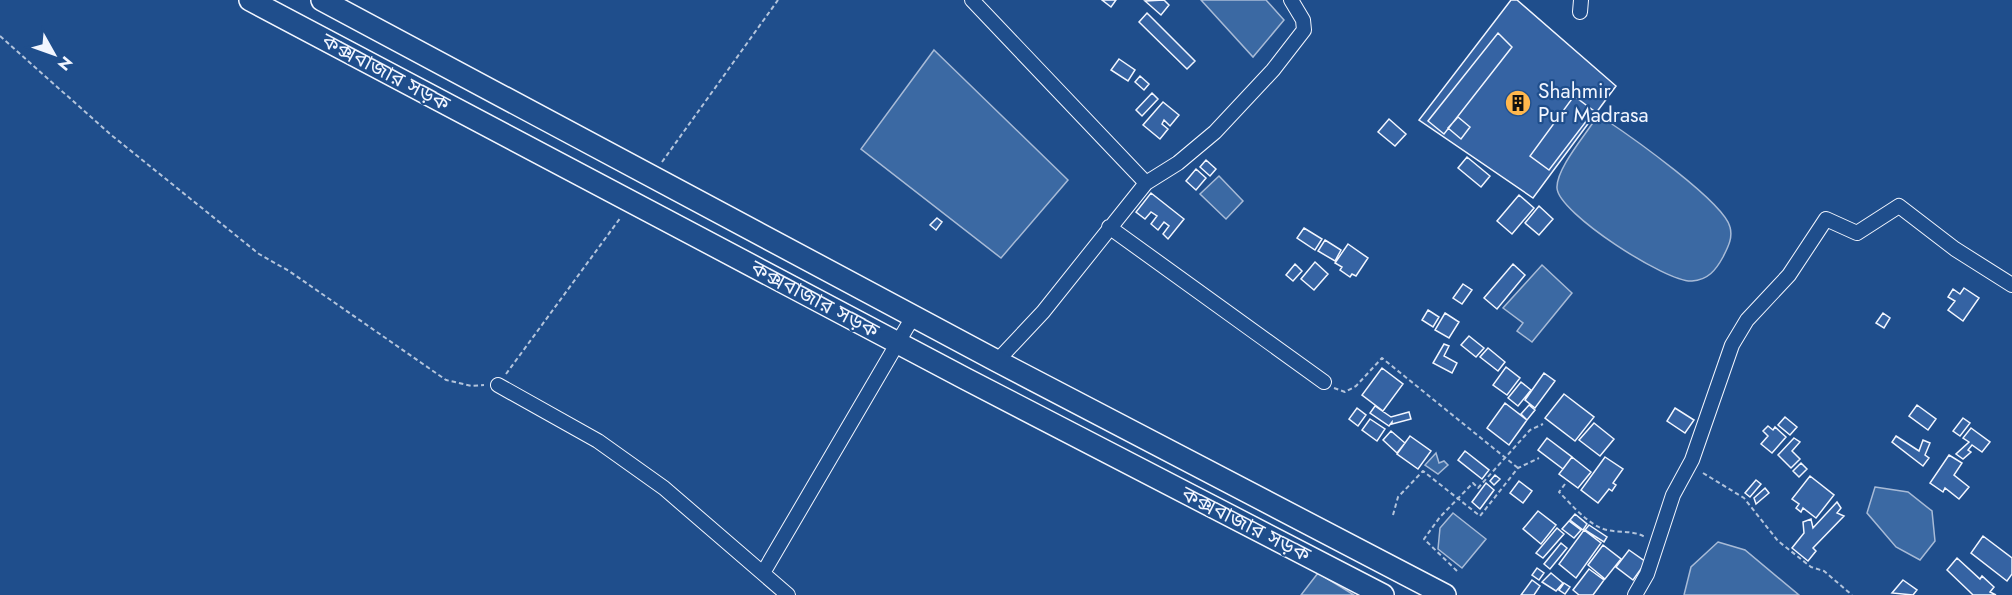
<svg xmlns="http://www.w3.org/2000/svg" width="2012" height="595" font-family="Jost,'Noto Sans Bengali',sans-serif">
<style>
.water{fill:#3b69a3;stroke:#a8bbd7;stroke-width:1.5}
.building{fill:#3563a3;stroke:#f2f6ff;stroke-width:1.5}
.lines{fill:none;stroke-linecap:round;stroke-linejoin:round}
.minor-casing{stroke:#f2f6ff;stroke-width:16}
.trunk-casing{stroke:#f2f6ff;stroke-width:24}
.path{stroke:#b3c4dc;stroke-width:2;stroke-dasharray:4.5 3;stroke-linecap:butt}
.minor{stroke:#1f4e8c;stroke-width:14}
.trunk{stroke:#1f4e8c;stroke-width:21}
.labels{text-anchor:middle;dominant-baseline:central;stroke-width:4.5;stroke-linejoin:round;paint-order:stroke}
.street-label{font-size:21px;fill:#f2f6ff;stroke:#1f4e8c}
.poi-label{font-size:21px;fill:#f2f6ff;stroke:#1f4e8c;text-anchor:start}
</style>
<rect width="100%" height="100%" fill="#1f4e8c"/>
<path class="water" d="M1201,0H1266L1284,20L1253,57Z
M934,50L1068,180L1001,258L861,149Z
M1606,120C1630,136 1724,202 1730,227C1733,238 1728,247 1723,257C1716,270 1708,280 1692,281C1667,283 1558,213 1557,188C1556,170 1582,139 1592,124L1596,121Z
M1219,176L1243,201L1226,219L1200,194Z
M1542,265L1572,293L1532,342L1517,331L1523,323L1503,308Z
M1436,453L1439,463L1444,461L1448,465L1438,474L1425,465Z
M1875,487L1908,492L1932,511L1935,541L1920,560L1896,547L1867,513Z
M1453,513L1486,539L1462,568L1438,549L1440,528Z
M1718,542L1745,550L1799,595H1684L1691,567Z
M1318,573L1354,595H1301Z"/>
<path class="building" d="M1102,0H1116L1111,7Z
M1164,0L1169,5L1161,15L1145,1Z
M1511,0H1517L1616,86L1533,198L1419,120Z
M1147,13L1195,61L1187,69L1139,22Z
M1498,33L1512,47L1444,134L1428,121Z
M1119,59L1135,70L1128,81L1111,70Z
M1140,76L1149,84L1144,90L1135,82Z
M1152,93L1158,99L1142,116L1136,110Z
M1574,96L1594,111L1549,170L1530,156Z
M1163,102L1179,115L1170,126L1164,120L1162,124L1168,129L1160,139L1143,125Z
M1458,117L1470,127L1461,139L1448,128Z
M1389,119L1406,134L1395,146L1378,132Z
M1467,157L1490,176L1481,187L1458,168Z
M1206,160L1216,169L1210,176L1200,167Z
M1196,169L1206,178L1196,190L1186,181Z
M1151,193L1184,219L1168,239L1163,234L1169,226L1164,222L1158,230L1151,224L1157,216L1151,212L1145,219L1136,212Z
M1519,195L1534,208L1512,234L1497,221Z
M1539,206L1553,219L1539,235L1525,223Z
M937,218L942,222L936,230L930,225Z
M1304,228L1322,239L1315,250L1297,238Z
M1325,240L1341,250L1335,261L1318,251Z
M1348,244L1368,258L1356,276L1352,274L1350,277L1340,270L1342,267L1335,263Z
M1315,262L1328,274L1314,290L1301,279Z
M1295,264L1302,271L1293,281L1286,275Z
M1513,264L1525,275L1497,309L1484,298Z
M1463,284L1472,290L1462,304L1453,298Z
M1964,288L1979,298L1963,321L1948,310L1955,301L1948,297L1953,289L1960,294Z
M1428,310L1439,317L1433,327L1422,320Z
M1445,313L1459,322L1449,338L1435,330Z
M1883,313L1890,318L1884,328L1876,323Z
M1469,336L1484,348L1476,357L1461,345Z
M1444,344L1449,346L1444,356L1457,363L1452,373L1433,363Z
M1488,348L1505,362L1498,371L1480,357Z
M1506,367L1520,378L1507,395L1493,385Z
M1382,368L1403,384L1383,411L1362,395Z
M1544,373L1555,381L1535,408L1525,400Z
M1521,382L1531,390L1518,406L1508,398Z
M1564,394L1594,417L1575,441L1545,418Z
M1505,403L1527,420L1509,445L1487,428Z
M1529,405L1535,410L1527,420L1521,414Z
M1917,405L1936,419L1928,430L1909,416Z
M1375,406L1391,417L1409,412L1411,419L1392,424V422L1389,426L1370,413Z
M1357,408L1366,415L1358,426L1349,419Z
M1675,408L1694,420L1685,433L1667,421Z
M1785,417L1797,427L1790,435L1778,425Z
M1963,418L1970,423L1960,436L1953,431Z
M1370,419L1385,429L1377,441L1362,430Z
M1594,423L1614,439L1600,456L1579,440Z
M1768,426L1773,430L1775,427L1786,437L1772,453L1761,444L1768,436L1763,431Z
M1971,428L1990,442L1982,452L1972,445L1968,450L1971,452L1963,459L1956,454L1969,442L1963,438Z
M1391,431L1405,443L1397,453L1383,440Z
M1410,436L1431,451L1418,469L1397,454Z
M1896,436L1919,451L1923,440L1930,443L1925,455L1929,458L1923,466L1892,442Z
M1547,438L1572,457L1563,469L1538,450Z
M1794,438L1800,442L1792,451L1800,459L1791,468L1778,455Z
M1465,451L1489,470L1482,479L1458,460Z
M1949,455L1962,463L1954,475L1969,487L1959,499L1945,488L1943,492L1930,483Z
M1572,457L1591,472L1578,488L1559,474Z
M1605,457L1623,469L1613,483L1616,485L1612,491L1609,489L1598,503L1581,490Z
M1801,463L1807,469L1799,477L1793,471Z
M1495,475L1500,479L1494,485L1490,481Z
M1810,476L1834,495L1816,518L1803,508L1801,512L1796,508L1799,504L1792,499Z
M1756,480L1761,484L1750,497L1745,493Z
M1519,481L1532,491L1523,503L1510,493Z
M1486,483L1494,490L1480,509L1472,502Z
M1765,488L1769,493L1756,504L1754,498Z
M1837,502L1841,508L1837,513L1844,516L1813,548L1816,551L1808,561L1792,548L1804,533L1803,522L1811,519L1813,528Z
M1538,511L1556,525L1541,544L1523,529Z
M1575,514L1587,524L1583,530L1570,520Z
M1569,521L1581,530L1574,538L1562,529Z
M1589,525L1607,537L1604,542L1585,530Z
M1557,528L1564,534L1543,558L1536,553Z
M1584,530L1601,543L1576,578L1559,564Z
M1983,536L2012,558V574L2007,581L1971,553Z
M1561,543L1567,548L1550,569L1544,564Z
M1603,545L1621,559L1605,579L1588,565Z
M1629,550L1646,562L1633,580L1616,567Z
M1957,558L1980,579L1982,576L1994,587L1990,592L1996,595H1973L1969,591L1947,570Z
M1537,568L1544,573L1539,580L1532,575Z
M1589,569L1604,580L1593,595H1579L1573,590Z
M1551,573L1563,583L1556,591L1542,582Z
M1532,580L1540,586L1534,595H1521Z
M1903,580L1917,590L1913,595L1892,593Z
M1564,583L1570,587L1565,594L1559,590Z"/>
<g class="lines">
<g class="minor-casing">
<path id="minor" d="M972,0L1146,183
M1580,12L1581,0
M1109,227L1324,382
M997,361L1043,312L1146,183L1178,163L1215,132L1273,70L1304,30L1303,20L1291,0
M498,385L598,441L664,488L788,595
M763,573L914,315
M1635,595L1647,574L1673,495L1692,460L1732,345L1747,320L1789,275L1826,219L1857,233L1899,206L1955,249L2012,285"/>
</g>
<g class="trunk-casing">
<path id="trunk" d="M250,0L966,379L1383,595
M322,0L997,361L1445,595"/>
</g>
<path class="path" d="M0,36L110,134L259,254L289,271L446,380L472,386L484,385
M662,162L778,0
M506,374L621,217
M1334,388L1345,392L1356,386L1382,358L1518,468
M1703,473L1744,498L1778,541L1811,567L1824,571L1852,595
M1565,484L1559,492C1572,505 1589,526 1607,530C1620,533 1633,530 1645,537
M1393,515L1398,497L1423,471L1480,516L1518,468L1539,458
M1457,571L1424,539L1440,517L1473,483L1478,488L1530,430L1543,424"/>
<use href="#minor" class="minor"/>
<use href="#trunk" class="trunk"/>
</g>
<defs>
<g id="building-disc" transform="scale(1.35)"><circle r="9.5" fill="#ffb74d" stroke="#1f4e8c"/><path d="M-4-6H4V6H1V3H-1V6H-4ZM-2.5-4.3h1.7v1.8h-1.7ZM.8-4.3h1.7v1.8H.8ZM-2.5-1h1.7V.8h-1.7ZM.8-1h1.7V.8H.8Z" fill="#111"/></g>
</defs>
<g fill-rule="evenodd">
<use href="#building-disc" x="1518" y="103"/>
</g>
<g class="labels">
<g class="street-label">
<text transform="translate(386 72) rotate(28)">কক্সবাজার সড়ক</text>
<text transform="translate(815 299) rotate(28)">কক্সবাজার সড়ক</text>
<text transform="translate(1246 524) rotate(27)">কক্সবাজার সড়ক</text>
</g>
<g class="poi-label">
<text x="1538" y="91">Shahmir<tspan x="1538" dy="24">Pur Madrasa</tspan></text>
</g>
</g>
<g transform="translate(54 54) rotate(130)" stroke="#1f4e8c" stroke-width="4.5" paint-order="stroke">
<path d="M0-4.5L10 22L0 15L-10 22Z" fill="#f2f6ff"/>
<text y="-9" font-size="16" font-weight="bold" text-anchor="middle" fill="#f2f6ff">N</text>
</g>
</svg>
